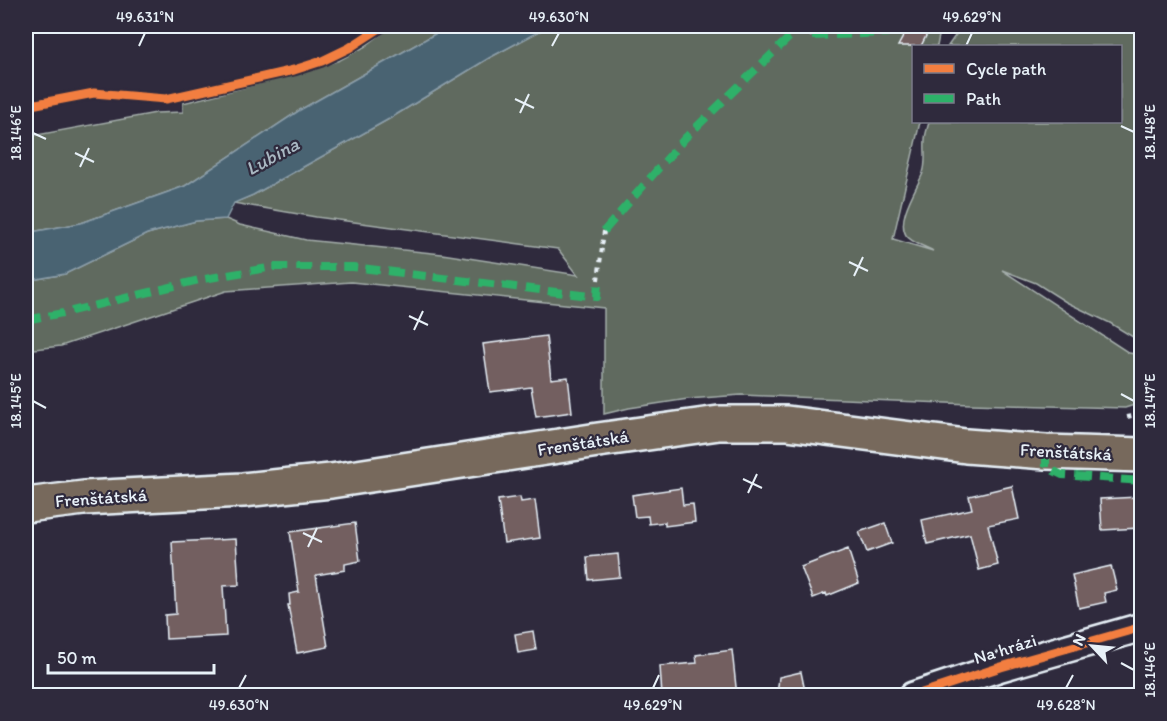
<svg xmlns="http://www.w3.org/2000/svg" width="1167" height="721" font-family="Itim,sans-serif">
<style>
.green{fill:#616a5e;stroke:#a4aeab;stroke-width:1.5}
.water{fill:#4a6372;stroke:#899ca8;stroke-width:1.5}
.building{fill:#735e61;stroke:#e8f1f8;stroke-width:1.5}
.lines{fill:none;stroke-linecap:round;stroke-linejoin:round}
.minor-casing{stroke:#e8f1f8;stroke-width:32}
.major-casing{stroke:#e8f1f8;stroke-width:38}
.path{stroke:#e8f1f8;stroke-width:4;stroke-dasharray:4.5 4.5;stroke-linecap:butt}
.minor{stroke:#2f2a3d;stroke-width:27}
.major{stroke:#77695c;stroke-width:33}
.quiet{stroke:#2db169;stroke-width:8;stroke-dasharray:15 8;stroke-linecap:butt}
.cycleway-casing{stroke:#2f2a3d;stroke-width:13}
.cycleway{stroke:#f27e40;stroke-width:9}
.ticks{fill:none;stroke:#e8f1f8;stroke-width:2}
.labels{text-anchor:middle;dominant-baseline:central;stroke-width:4.5;stroke-linejoin:round;paint-order:stroke}
.street-label{font-size:18px;fill:#e8f1f8;stroke:#2f2a3d}
.water-label{font-size:20px;font-style:italic;fill:#a9b8c2;stroke:#2f2a3d}
.neatline{fill:none;stroke:#e8f1f8;stroke-width:2}
.ticks-label{font-size:15px;text-anchor:middle;fill:#e8f1f8}
</style>
<rect width="100%" height="100%" fill="#2f2a3d"/>
<filter id="ink" filterUnits="userSpaceOnUse"><feTurbulence type="fractalNoise" baseFrequency=".0167" numOctaves="2"/><feDisplacementMap in="SourceGraphic" scale="12" xChannelSelector="R" yChannelSelector="G"/><feConvolveMatrix kernelMatrix="1 2 1 2 8 2 1 2 1" color-interpolation-filters="sRGB"/></filter>
<g filter="url(#ink)">
<path class="green" d="M392,26H449L300,110L185,186L81,223L26,233V137L156,113L183,112V103L301,73L340,60L364,47Z
M549,26H941L937,46H914V122H920L893,239L933,251C926,246 912,244 906,235C896,219 917,188 923,173C927,161 924,152 925,140C925,134 928,127 929,122H1120V46H948L962,26H1141V342L1110,323L1066,302L1036,283L1002,270L1129,353L1141,355V403L1125,408L971,404L741,395L688,399L629,408L604,414V308L351,282L226,291L61,346L26,350V281L65,274L147,234L196,221L226,219L240,225L306,240L442,254L578,275L558,249L316,217L233,203L253,195L389,119L489,58Z"/>
<path class="water" d="M449,26H549L489,58L389,119L253,195L234,203L226,219L196,221L147,234L65,274L26,281V233L81,223L185,186L300,110Z"/>
<path class="building" d="M909,26H931L921,46H898Z
M546,336L551,379L568,377L572,412L536,417L531,387L490,392L483,344Z
M1012,486L1019,519L988,525L998,565L979,570L970,534L927,544L922,520L972,509L969,496Z
M681,488L683,505L693,504L695,522L665,526V522L649,524L648,516L635,517L632,495Z
M520,497L521,502L535,500L540,538L504,543L498,500Z
M1138,497L1140,528L1102,530L1100,499Z
M355,523L360,561L345,564V570L316,575L328,647L297,653L288,605H290L289,594L299,592L290,532Z
M885,523L892,543L867,552L859,532Z
M236,539L239,585L223,586L226,636L166,639L165,615L176,614L172,542Z
M848,549L859,583L827,596L826,593L813,598L801,567Z
M618,554L620,577L589,580L587,557Z
M1111,566L1117,590L1104,593L1106,602L1079,608L1072,575Z
M533,631L536,650L518,653L515,634Z
M732,650L737,696H662L660,666L697,663L696,655Z
M801,672L806,696H777L779,677Z"/>
<g class="lines">
<g class="minor-casing">
<path id="minor" d="M913,696L1001,667L1142,627"/>
</g>
<g class="major-casing">
<path id="major" d="M26,505L84,498L243,490L331,481L598,440L719,423H787L966,446L1046,452L1142,455"/>
</g>
<path class="path" d="M803,26L812,36
M598,280L604,231
M1127,417L1142,414"/>
<use href="#minor" class="minor"/>
<use href="#major" class="major"/>
<path class="quiet" d="M812,36L888,33
M604,231L685,138L801,26
M26,320L68,312L199,280L273,267H353L597,297L598,280
M1046,452V467L1062,475L1142,481"/>
<g class="cycleway-casing">
<path id="cycleway" d="M26,106L94,93L166,99L294,70L322,61L349,48L383,26
M913,696L1001,667L1142,627"/>
</g>
<use href="#cycleway" class="cycleway"/>
</g>
</g>
<path class="ticks" d="M139,46L145,33M552,46L559,33M966,46L972,33M515,99L534,108M520,113L529,94M1121,126L1134,132M33,133L46,139M75,153L94,162M80,167L89,148M849,262L868,271M854,276L863,257M409,316L428,325M414,330L423,311M1121,394L1134,401M33,401L46,408M743,479L762,488M748,493L757,474M303,533L322,542M308,547L317,528M1121,663L1134,670M239,688L246,675M653,688L659,675M1066,688L1073,675"/>
<g class="labels">
<g class="street-label">
<text transform="translate(583 443) rotate(-9)">Frenštátská</text>
<text transform="translate(1066 452) rotate(3)">Frenštátská</text>
<text transform="translate(101 498) rotate(-4)">Frenštátská</text>
<text transform="translate(1005 649) rotate(-17)">Na hrázi</text>
</g>
<g class="water-label">
<text transform="translate(272 156) rotate(-29)">Lubina</text>
</g>
</g>
<rect width="1167" height="721" fill="none" stroke="#2f2a3d" stroke-width="66"/>
<rect x="912" y="45" width="210" height="78" fill="#2f2a3d" stroke="#797a88" stroke-width="1.5"/>
<rect x="924" y="64" width="30" height="9" fill="#f27e40" stroke="#797a88" stroke-width="1.5"/>
<text x="966" y="75" font-size="18" fill="#e8f1f8">Cycle path</text>
<rect x="924" y="94" width="30" height="9" fill="#2db169" stroke="#797a88" stroke-width="1.5"/>
<text x="966" y="105" font-size="18" fill="#e8f1f8">Path</text>
<g transform="translate(1092 646) rotate(296)" stroke="#2f2a3d" stroke-width="4.5" paint-order="stroke">
<path d="M0-4.5L10 22L0 15L-10 22Z" fill="#e8f1f8"/>
<text y="-9" font-size="16" font-weight="bold" text-anchor="middle" fill="#e8f1f8">N</text>
</g>
<path d="M48 664v9h166v-9" fill="none" stroke="#e8f1f8" stroke-width="3"/>
<text x="57" y="664" font-size="18" fill="#e8f1f8" stroke="#2f2a3d" stroke-width="4.5" paint-order="stroke">50 m</text>
<rect x="33" y="33" width="1101" height="655" class="neatline"/>
<g class="ticks-label">
<text x="145" y="22">49.631°N</text>
<text x="559" y="22">49.630°N</text>
<text x="972" y="22">49.629°N</text>
<text transform="translate(1150 132) rotate(-90)" y="5">18.148°E</text>
<text transform="translate(16 133) rotate(-90)" y="5">18.146°E</text>
<text transform="translate(1150 401) rotate(-90)" y="5">18.147°E</text>
<text transform="translate(16 401) rotate(-90)" y="5">18.145°E</text>
<text transform="translate(1150 670) rotate(-90)" y="5">18.146°E</text>
<text x="239" y="710">49.630°N</text>
<text x="653" y="710">49.629°N</text>
<text x="1066" y="710">49.628°N</text>
</g>
</svg>
